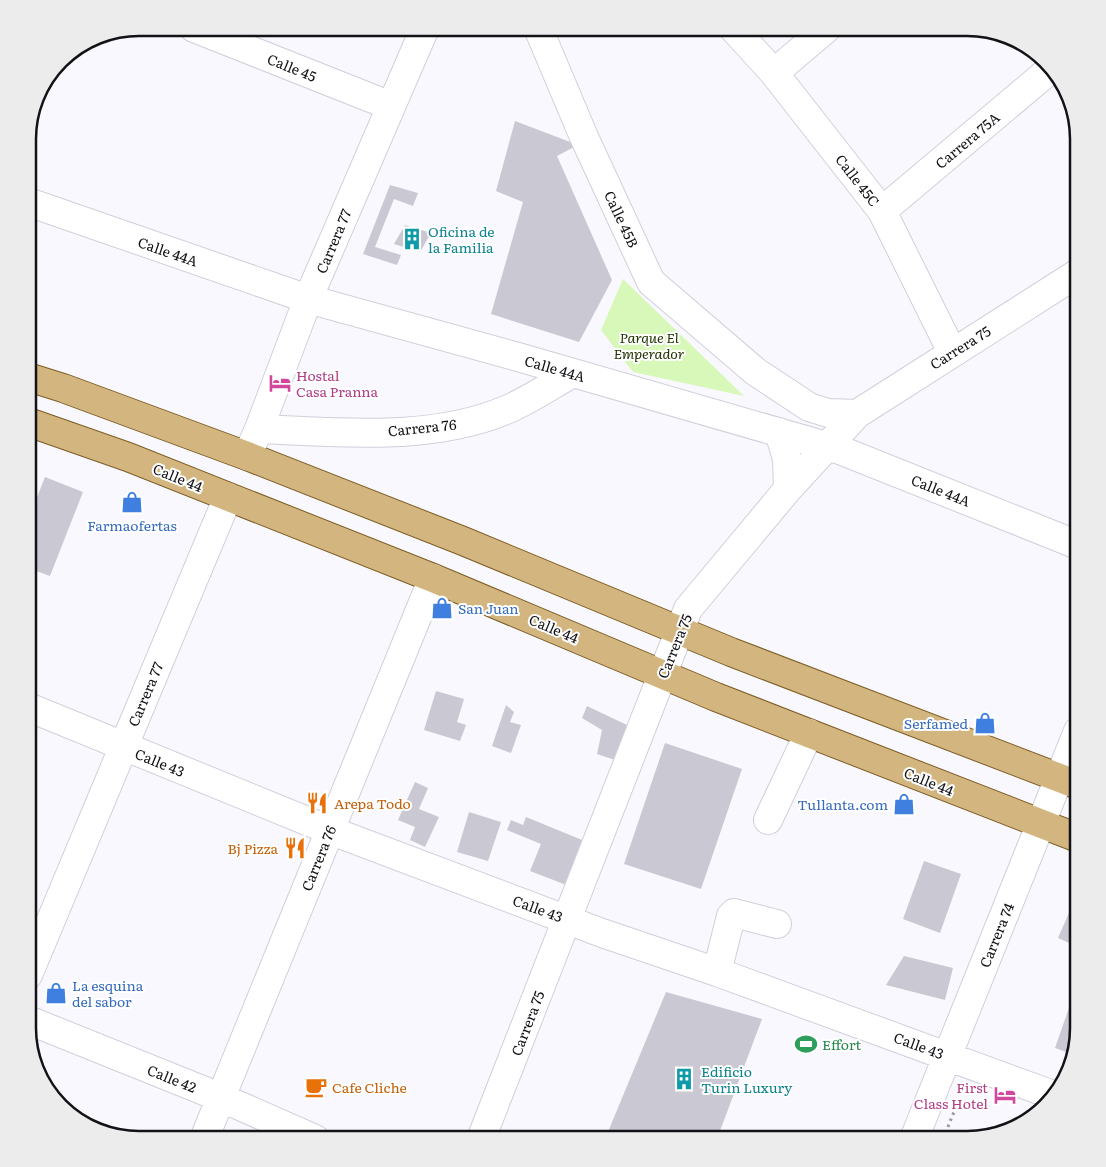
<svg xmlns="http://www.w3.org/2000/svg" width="1106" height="1167" font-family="Literata,serif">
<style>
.green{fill:#d7f8b8}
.building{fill:#cac8d3}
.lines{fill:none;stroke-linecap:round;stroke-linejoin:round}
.minor-casing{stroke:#d1cfda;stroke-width:30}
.major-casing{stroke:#7d5d22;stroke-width:30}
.path{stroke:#9a999e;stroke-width:3;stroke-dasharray:2.5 4;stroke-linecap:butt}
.minor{stroke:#fff;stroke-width:28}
.major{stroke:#d3b67f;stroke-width:28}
.labels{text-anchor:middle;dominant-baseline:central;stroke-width:4;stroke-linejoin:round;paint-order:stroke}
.street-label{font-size:14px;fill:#131216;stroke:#fff}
.culture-label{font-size:14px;fill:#0d838f;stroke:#fff;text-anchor:start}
.park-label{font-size:14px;font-style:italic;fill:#223704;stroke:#fff}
.hotel-label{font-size:14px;fill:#b23c85;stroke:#fff;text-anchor:start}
.shop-label{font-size:14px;fill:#366cbe;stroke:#fff;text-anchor:start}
.food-label{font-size:14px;fill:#c56008;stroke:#fff;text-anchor:start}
.leisure-label{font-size:14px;fill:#27864d;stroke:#fff;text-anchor:start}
.rim{fill:none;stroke:#131216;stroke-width:2.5}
</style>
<rect width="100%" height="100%" fill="#f9f8ff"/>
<path class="green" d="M623,279L744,396L633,372L601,330Z"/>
<path class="building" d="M515,121L578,145L557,156L612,280L579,342L491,314L523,202L496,191Z
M390,185L418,193L413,206L394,199L375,247L401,255L397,265L363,254Z
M405,225L431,233L420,252L394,244Z
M45,477L83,492L50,576L28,568V520Z
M436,691L464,699L457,722L466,725L460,741L424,730Z
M506,705L514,712L510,722L521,725L511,753L492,746Z
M587,706L629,726L615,760L597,754L602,730L582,718Z
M665,743L742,769L701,889L624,864Z
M415,782L428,788L419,809L439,817L425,847L410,840L415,827L398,820Z
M469,812L501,822L488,861L457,852Z
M526,817L587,842L569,886L530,871L541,844L507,830L511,820L523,825Z
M924,861L961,874L940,933L903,919Z
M1075,899L1078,901V947L1058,938Z
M904,956L953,968L945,1000L886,985Z
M1078,982V1027L1072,1054L1055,1048Z
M666,992L762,1019L717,1139H605Z"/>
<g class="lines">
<g class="minor-casing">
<path id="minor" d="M194,28L391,106
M538,28L584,137L651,282L756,372L809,407L828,413L857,414
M733,28L774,73L882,211L952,352
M774,73L827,28
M28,202L308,299L518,357L840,450L1078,545
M882,211L1052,68
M259,429C339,432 430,442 506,410C530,400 551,385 573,373
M779,432L787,459L788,489
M247,456L259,429L308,299L425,28
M28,707L329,830L602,933L717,972L1053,1095
M768,820L809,733
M717,972L731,916L734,913L777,924
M28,975L228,497
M28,1020L222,1098L315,1139
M204,1139L433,578
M481,1139L688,609L788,489L857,414L1078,273
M914,1139L1078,731"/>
</g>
<g class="major-casing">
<path id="major" d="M28,377L63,388L247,456L463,541L731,652L1078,785
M28,422L128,457L433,578L716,697L1078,838"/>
</g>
<path class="path" d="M943,1139L956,1107"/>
<use href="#minor" class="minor"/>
<use href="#major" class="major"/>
</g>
<defs>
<g id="building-bare" transform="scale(1.725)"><path d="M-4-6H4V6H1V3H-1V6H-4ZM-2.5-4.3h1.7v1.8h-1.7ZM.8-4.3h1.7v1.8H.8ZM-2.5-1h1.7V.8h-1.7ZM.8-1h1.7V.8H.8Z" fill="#0f9aa8" stroke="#fff" stroke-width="2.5" paint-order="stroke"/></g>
<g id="hotel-bare" transform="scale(1.725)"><path d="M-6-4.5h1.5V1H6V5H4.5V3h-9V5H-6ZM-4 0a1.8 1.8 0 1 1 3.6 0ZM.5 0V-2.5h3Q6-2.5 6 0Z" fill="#d1479c" stroke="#fff" stroke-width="2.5" paint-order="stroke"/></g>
<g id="shop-bare" transform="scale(1.725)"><path d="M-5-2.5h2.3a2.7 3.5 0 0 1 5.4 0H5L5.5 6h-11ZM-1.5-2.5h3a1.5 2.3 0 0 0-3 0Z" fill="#3f7fe0" stroke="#fff" stroke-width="2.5" paint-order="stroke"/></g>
<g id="restaurant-bare" transform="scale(1.725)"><path d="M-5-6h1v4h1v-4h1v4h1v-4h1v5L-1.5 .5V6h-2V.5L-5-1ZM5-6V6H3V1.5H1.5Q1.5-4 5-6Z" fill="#e8710a" stroke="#fff" stroke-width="2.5" paint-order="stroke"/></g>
<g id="stadium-bare" transform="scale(1.725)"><path d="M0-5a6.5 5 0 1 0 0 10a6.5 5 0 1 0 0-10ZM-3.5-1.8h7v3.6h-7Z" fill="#2e9e5b" stroke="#fff" stroke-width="2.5" paint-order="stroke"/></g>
<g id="cafe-bare" transform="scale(1.725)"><path d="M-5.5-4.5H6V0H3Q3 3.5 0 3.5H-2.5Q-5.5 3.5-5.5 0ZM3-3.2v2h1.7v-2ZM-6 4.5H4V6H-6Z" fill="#e8710a" stroke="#fff" stroke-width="2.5" paint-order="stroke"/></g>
</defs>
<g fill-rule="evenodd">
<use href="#building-bare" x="412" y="239"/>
<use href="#hotel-bare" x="280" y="383"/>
<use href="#shop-bare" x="132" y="502"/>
<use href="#shop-bare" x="442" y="608"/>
<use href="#shop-bare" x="985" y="723"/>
<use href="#restaurant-bare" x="317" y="803"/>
<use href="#shop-bare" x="904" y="804"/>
<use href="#restaurant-bare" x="295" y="848"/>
<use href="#shop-bare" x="56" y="993"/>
<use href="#stadium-bare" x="806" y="1044"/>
<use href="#building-bare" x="684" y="1079"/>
<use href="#cafe-bare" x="316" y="1087"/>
<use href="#hotel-bare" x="1005" y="1095"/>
</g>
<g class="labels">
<g class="street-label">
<text transform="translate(292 67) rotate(22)">Calle 45</text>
<text transform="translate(967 140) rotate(-40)">Carrera 75A</text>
<text transform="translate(858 180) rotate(52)">Calle 45C</text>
<text transform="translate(622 219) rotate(65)">Calle 45B</text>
<text transform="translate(333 241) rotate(-67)">Carrera 77</text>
<text transform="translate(168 251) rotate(19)">Calle 44A</text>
<text transform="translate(960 347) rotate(-32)">Carrera 75</text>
<text transform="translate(555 368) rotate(16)">Calle 44A</text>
<text transform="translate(422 427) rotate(-6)">Carrera 76</text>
<text transform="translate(178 477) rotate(22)">Calle 44</text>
<text transform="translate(941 490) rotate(22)">Calle 44A</text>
<text transform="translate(554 628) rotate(23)">Calle 44</text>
<text transform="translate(674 646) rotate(-68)">Carrera 75</text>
<text transform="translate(145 694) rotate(-67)">Carrera 77</text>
<text transform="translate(160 762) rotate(22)">Calle 43</text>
<text transform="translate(929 781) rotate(22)">Calle 44</text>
<text transform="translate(318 858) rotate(-68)">Carrera 76</text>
<text transform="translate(538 908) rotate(20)">Calle 43</text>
<text transform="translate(996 935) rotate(-68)">Carrera 74</text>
<text transform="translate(527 1023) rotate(-69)">Carrera 75</text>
<text transform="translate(919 1045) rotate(20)">Calle 43</text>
<text transform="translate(172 1078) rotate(22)">Calle 42</text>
</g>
<g class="culture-label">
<text x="428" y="231">Oficina de<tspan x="428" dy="16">la Familia</tspan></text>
<text x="701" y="1071">Edificio<tspan x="701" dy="16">Turin Luxury</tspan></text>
</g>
<g class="park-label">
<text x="649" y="337">Parque El<tspan x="649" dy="16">Emperador</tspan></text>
</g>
<g class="hotel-label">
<text x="296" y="375">Hostal<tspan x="296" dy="16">Casa Pranna</tspan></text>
<text x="988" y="1087" text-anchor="end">First<tspan x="988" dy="16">Class Hotel</tspan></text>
</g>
<g class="shop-label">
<text x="132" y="525" text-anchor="middle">Farmaofertas</text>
<text x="458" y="608">San Juan</text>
<text x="968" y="723" text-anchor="end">Serfamed</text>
<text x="888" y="804" text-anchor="end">Tullanta.com</text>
<text x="72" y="985">La esquina<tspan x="72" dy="16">del sabor</tspan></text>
</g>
<g class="food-label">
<text x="334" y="803">Arepa Todo</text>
<text x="278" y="848" text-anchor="end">Bj Pizza</text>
<text x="332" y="1087">Cafe Cliche</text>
</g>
<g class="leisure-label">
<text x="822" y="1044">Effort</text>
</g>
</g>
<path d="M0 0H1106V1167H0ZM139 36H967A103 103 0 0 1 1070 139V1028A103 103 0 0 1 967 1131H139A103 103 0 0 1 36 1028V139A103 103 0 0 1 139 36Z" fill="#ececec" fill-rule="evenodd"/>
<path class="rim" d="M139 36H967A103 103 0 0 1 1070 139V1028A103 103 0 0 1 967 1131H139A103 103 0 0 1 36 1028V139A103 103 0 0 1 139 36Z"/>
</svg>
